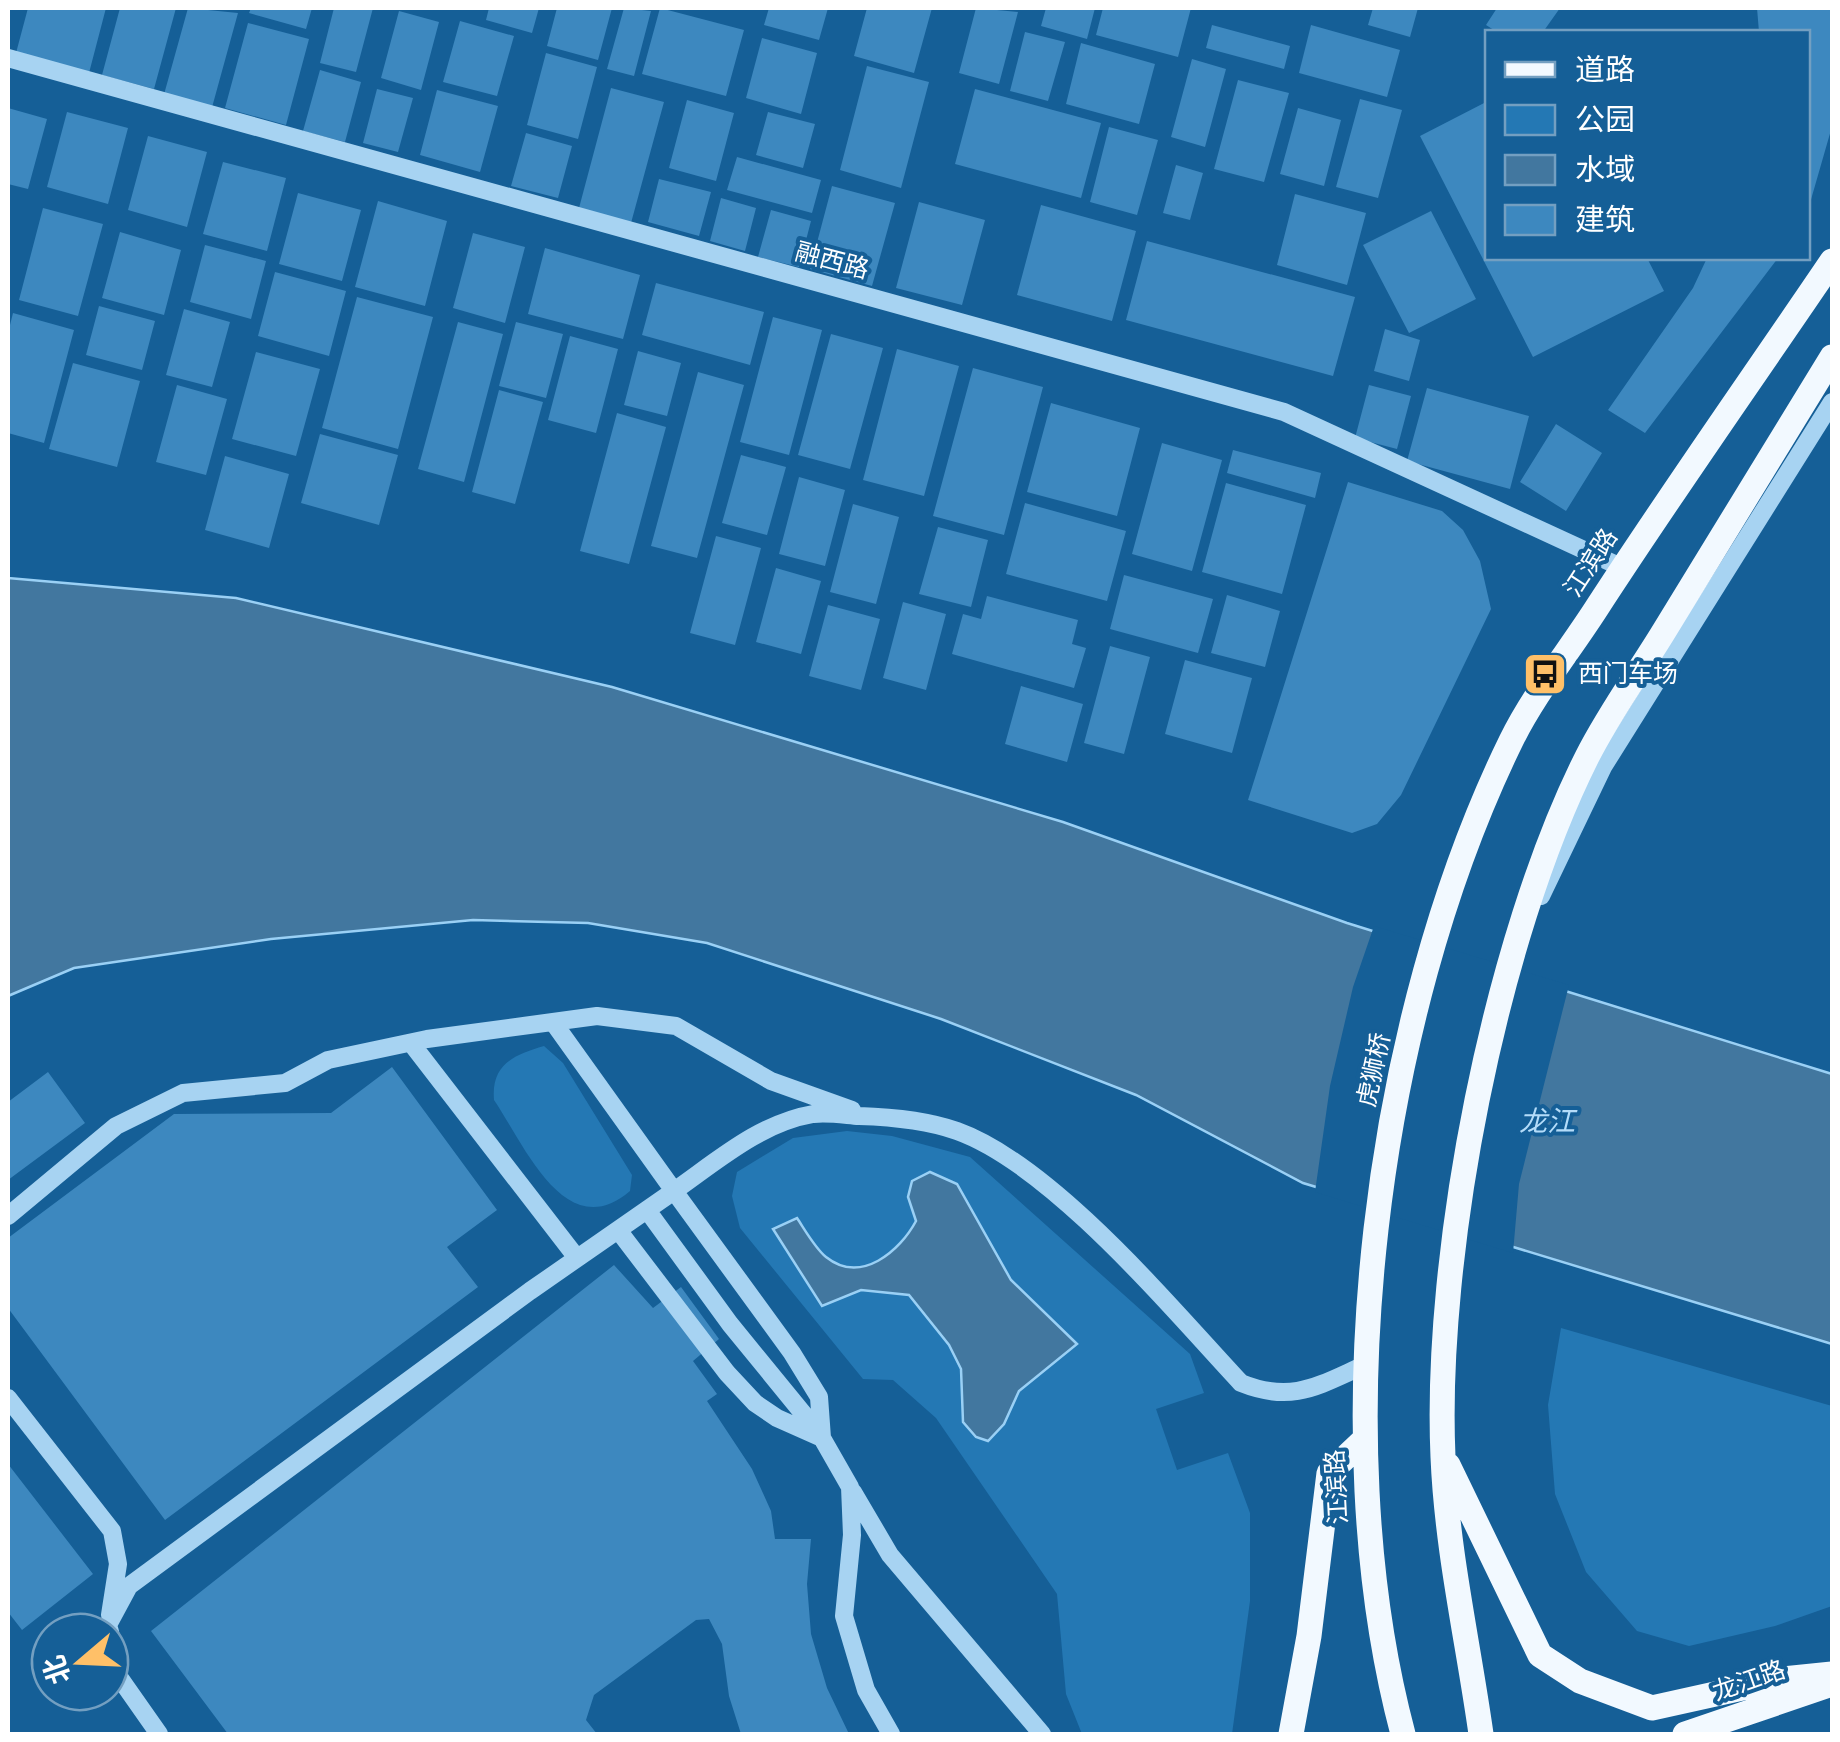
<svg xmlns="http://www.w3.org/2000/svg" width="1840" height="1742" font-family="'Fira Sans Condensed','Noto Sans SC',sans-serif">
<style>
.green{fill:#2478b4}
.water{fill:#42779f;stroke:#9ad0f5;stroke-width:2.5}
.pier{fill:#155f97}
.building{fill:#3d88bf}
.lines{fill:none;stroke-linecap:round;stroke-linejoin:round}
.minor{stroke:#a7d3f2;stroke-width:18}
.major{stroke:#f2f9ff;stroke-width:25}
.labels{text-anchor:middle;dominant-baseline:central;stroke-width:8;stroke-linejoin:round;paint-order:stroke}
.street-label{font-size:25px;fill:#fff;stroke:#155f97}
.poi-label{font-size:25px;fill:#fff;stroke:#155f97;text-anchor:start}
.water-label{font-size:28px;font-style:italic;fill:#b4dcf9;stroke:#155f97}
</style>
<rect width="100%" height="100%" fill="#155f97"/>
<path class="green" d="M544,1046L563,1063L632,1175L630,1191C566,1246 525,1146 494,1100C491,1064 514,1055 544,1046Z
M847,1131L892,1136L970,1157L1190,1354L1204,1393L1156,1409L1177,1470L1228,1453L1250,1513V1601L1232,1734H1082L1066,1694L1057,1594L936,1418L893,1380L863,1379L740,1228L732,1196L737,1172L793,1138Z
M1561,1328L1832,1406V1606L1775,1626L1689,1646L1637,1631L1586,1572L1555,1494L1548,1405Z"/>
<path class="water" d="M8,578L236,598L612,687L1063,822L1347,923L1832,1074V1344L1303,1183L1136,1095L941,1019L707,943L588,923L473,920L271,939L74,968L8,996Z
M930,1172L957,1184L1011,1280L1077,1344L1019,1391L1004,1424L988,1441L976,1437L963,1422L961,1369L949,1345L909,1295L861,1290L822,1306L773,1229L797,1218C805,1230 815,1248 826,1257C861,1285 900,1251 916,1221L908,1197L912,1181Z"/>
<path class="pier" d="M1374,926L1569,985L1519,1184L1513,1253L1315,1192L1330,1086L1353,987Z"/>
<path class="building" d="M28,8H106L89,73L16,53Z
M120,8H176L154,89L102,75Z
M188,8L238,13L211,111L163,98Z
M251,8H312L306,29L249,13Z
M334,8H373L356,72L320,63Z
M489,8H539L532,33L486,20Z
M557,8H612L598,60L547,46Z
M624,8L651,11L634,76L607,69Z
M660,8L744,30L726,96L642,74Z
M769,8H828L819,40L764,25Z
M867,8H932L914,73L854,56Z
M976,8L1018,12L999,84L959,73Z
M1046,8H1095L1087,39L1041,26Z
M1103,8H1191L1178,57L1096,35Z
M1373,8H1418L1410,37L1368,25Z
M1497,8H1560L1543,32H1497L1486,25Z
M1757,8H1832L1831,130L1808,210V32H1759Z
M399,11L439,22L421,90L381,78Z
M460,21L514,36L497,96L443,82Z
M248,23L309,39L286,125L225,108Z
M1212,25L1290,46L1284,69L1206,48Z
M1311,25L1400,50L1387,97L1299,73Z
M1025,32L1065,42L1048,101L1010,91Z
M762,38L817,53L801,114L746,98Z
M1081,43L1155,64L1139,124L1066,104Z
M546,53L597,67L578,139L527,125Z
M1192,59L1226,69L1205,147L1171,137Z
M867,66L929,82L901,188L840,170Z
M320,70L361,82L345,142L303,131Z
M1238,80L1289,93L1264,182L1214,169Z
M611,88L664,102L631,223L579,208Z
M377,89L413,98L398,152L363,143Z
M975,89L1101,123L1081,198L955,164Z
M437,90L498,106L480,172L420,155Z
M1360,99L1402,110L1378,198L1336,187Z
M687,100L734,113L716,181L669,168Z
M1488,101V258H1647L1664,291L1533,357L1420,136Z
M8,108L47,119L28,189L8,184Z
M1298,108L1341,120L1324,186L1280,174Z
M67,112L128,128L108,204L47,187Z
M768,112L815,124L803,168L756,155Z
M1109,127L1158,140L1137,215L1090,202Z
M526,133L572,146L558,198L511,186Z
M148,136L207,152L187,227L128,210Z
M737,157L821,180L812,213L727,190Z
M223,162L286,178L267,251L203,234Z
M1176,165L1203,173L1190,220L1163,213Z
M659,179L711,192L699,236L648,222Z
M832,186L895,203L872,286L810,269Z
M298,193L361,210L342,281L279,264Z
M1295,194L1366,213L1347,285L1277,265Z
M721,198L756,208L745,251L710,241Z
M378,201L447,221L425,306L355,287Z
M919,202L985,220L962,305L896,288Z
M1041,205L1136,231L1112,321L1017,295Z
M43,208L103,224L78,316L19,300Z
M771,210L811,221L799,267L758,257Z
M1431,211L1476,299L1409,333L1363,245Z
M120,232L181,250L164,315L102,298Z
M473,233L525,247L505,323L453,308Z
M1147,241L1355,297L1333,376L1126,320Z
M205,245L266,261L251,319L190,302Z
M545,248L640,275L623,339L528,314Z
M1707,258H1778L1645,433L1608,410L1693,288Z
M275,272L346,291L329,356L258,336Z
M656,283L764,312L750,365L642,335Z
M357,297L433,317L398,449L322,428Z
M99,306L155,321L142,370L86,355Z
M184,309L230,322L212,387L166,375Z
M13,313L74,330L44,443L8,433V333Z
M773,317L822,330L789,455L740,442Z
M458,322L503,334L464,482L418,469Z
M516,322L563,334L546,398L499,386Z
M1385,329L1420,340L1409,381L1374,371Z
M831,334L883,348L850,469L798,455Z
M570,336L618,349L596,433L548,420Z
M897,349L959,366L924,496L863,480Z
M638,351L681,363L667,416L624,405Z
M256,352L320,369L296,456L232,439Z
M73,363L140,381L117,467L49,449Z
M973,368L1043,387L1004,535L933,516Z
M698,372L744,385L697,558L651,546Z
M177,385L227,399L206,475L156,462Z
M1369,385L1411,396L1397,449L1355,438Z
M1427,388L1529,416L1510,489L1407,461Z
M499,390L543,402L515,504L472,492Z
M1051,403L1140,428L1117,516L1027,492Z
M617,413L666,427L629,564L580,551Z
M1556,424L1602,453L1566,511L1520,482Z
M320,434L398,455L379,525L301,503Z
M1162,443L1222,460L1192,571L1132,554Z
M1233,450L1321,473L1315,498L1227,473Z
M741,455L786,467L767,535L722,523Z
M225,456L289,474L269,548L205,530Z
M799,477L845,490L825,566L779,554Z
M1348,482L1442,511L1463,530L1480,561L1491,609L1401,795L1377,824L1352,833L1248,800Z
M1226,483L1306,505L1282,594L1202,572Z
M1025,503L1126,531L1107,601L1006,574Z
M853,504L899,517L876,604L830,592Z
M938,527L988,540L971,607L919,594Z
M716,536L761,548L735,645L690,633Z
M776,568L821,581L801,654L756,642Z
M1124,575L1213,599L1198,653L1110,629Z
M1227,595L1280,611L1265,667L1211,653Z
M987,596L1078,620L1072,644L1086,648L1074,688L952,654L963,614L981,619Z
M903,602L946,614L926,690L883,678Z
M828,605L880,619L861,690L809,676Z
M1110,646L1150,657L1124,754L1084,743Z
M1185,660L1252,678L1232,753L1165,734Z
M1021,686L1083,704L1067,762L1005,744Z
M392,1067L497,1210L447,1247L478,1287L165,1520L8,1308V1238L174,1114L331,1113Z
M48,1072L85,1123L8,1180V1102Z
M614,1265L653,1308L681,1287L719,1339L693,1361L717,1394L707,1401L752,1469L771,1511L775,1539H811L807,1584L811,1634L827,1688L849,1734H741L729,1696L722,1644L709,1619L696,1620L594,1695L586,1720L597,1734H228L151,1631Z
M8,1464L93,1574L22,1630L8,1612Z"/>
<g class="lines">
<path class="minor" d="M8,58L1284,412L1623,568
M1541,896L1603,767L1832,402
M553,1022L674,1191C717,1161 760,1123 813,1114C827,1112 845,1115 859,1116C892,1117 926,1120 957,1131C1052,1165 1171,1308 1241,1383C1293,1404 1319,1385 1367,1364
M411,1043L577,1258
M647,1210L730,1324L819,1433
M8,1216L116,1126L183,1093L285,1083L328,1060L427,1039L597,1016L676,1026L771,1081L852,1110
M618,1230L727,1373L755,1403L777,1418L822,1438L850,1487L852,1535L844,1616L866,1690L891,1734
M8,1398L112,1531L118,1564L110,1615
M853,1492L890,1555L1042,1734
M110,1632L108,1625L129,1586L530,1291L674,1191L792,1353L819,1397L822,1438
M110,1632L119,1677L159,1734"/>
<path class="major" d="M1448,1465L1540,1655L1580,1681L1652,1708L1783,1679L1832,1674
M1291,1734L1309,1636L1329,1473L1365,1439
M1403,1734C1323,1434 1375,1019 1511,741C1534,694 1570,650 1598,606C1674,489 1754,376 1832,261
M1481,1734C1468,1641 1447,1552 1443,1457C1434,1254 1495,940 1587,757C1609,713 1640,671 1666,628C1721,538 1777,447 1832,357
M1685,1734L1832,1684"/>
</g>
<defs>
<g id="bus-square" transform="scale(2.25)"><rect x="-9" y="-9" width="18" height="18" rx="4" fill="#ffc068" stroke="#155f97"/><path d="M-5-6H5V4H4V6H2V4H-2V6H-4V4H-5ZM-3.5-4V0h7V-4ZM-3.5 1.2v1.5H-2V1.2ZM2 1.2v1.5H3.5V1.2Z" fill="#111"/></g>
</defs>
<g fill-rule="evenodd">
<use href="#bus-square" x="1545" y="674"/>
</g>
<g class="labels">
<g class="street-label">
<text transform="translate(832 261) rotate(15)">融西路</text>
<text transform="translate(1591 563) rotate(-57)">江滨路</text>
<text transform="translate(1374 1070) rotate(-78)">虎狮桥</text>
<text transform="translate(1337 1487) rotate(-93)">江滨路</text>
<text transform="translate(1749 1681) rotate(-19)">龙江路</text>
</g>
<g class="poi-label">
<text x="1578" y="674">西门车场</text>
</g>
<g class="water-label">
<text x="1547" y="1121">龙江</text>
</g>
</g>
<rect width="1840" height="1742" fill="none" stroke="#ffffff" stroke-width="20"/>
<rect x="1485" y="30" width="325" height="230" fill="#155f97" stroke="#739fc1" stroke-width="2.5"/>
<rect x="1505" y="62" width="50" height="15" fill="#f2f9ff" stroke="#739fc1" stroke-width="2.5"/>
<text x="1575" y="80" font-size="30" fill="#ffffff">道路</text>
<rect x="1505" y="105" width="50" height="30" fill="#2478b4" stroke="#739fc1" stroke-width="2.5"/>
<text x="1575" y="130" font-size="30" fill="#ffffff">公园</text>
<rect x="1505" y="155" width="50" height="30" fill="#42779f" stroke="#739fc1" stroke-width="2.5"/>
<text x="1575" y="180" font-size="30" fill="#ffffff">水域</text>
<rect x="1505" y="205" width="50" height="30" fill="#3d88bf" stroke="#739fc1" stroke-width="2.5"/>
<text x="1575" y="230" font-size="30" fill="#ffffff">建筑</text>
<g transform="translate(80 1662) rotate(251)"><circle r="48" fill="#155f97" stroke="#739fc1" stroke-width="2.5"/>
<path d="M0-8L18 38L0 25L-18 38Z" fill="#ffc068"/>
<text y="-15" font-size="28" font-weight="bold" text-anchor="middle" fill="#ffffff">北</text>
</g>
</svg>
